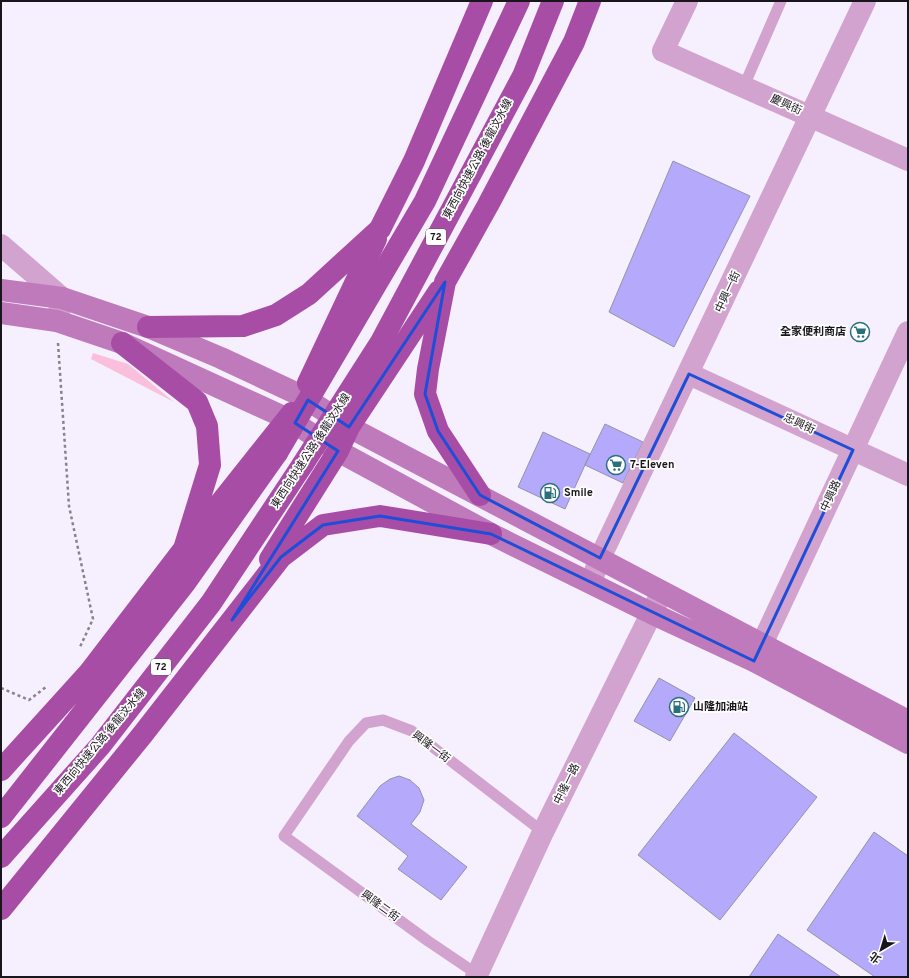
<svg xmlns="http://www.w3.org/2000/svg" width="909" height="978" font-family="Overpass,'Noto Sans TC',sans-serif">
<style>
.green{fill:#fabfdc}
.building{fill:#b4a9fb;stroke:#9592a9}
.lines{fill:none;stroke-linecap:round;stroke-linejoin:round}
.path{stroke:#88828d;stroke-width:2.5;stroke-dasharray:3 3;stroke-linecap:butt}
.service{stroke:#d1a3ce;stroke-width:11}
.minor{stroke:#d1a3ce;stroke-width:22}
.tertiary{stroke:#d1a3ce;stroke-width:22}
.secondary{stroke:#be7abb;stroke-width:22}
.trunk{stroke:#a84da6;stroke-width:22}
.trunk-bridge{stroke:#a84da6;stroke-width:22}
.marked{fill:none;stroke:#1d4ed8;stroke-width:3;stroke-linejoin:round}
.labels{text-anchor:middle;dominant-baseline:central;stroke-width:3.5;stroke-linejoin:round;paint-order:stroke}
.shield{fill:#fff;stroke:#5e5b60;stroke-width:1}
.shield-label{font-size:10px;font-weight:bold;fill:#19151c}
.street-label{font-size:11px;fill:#19151c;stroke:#fff}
.poi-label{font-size:11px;font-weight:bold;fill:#19151c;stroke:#fff;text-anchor:start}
</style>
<rect width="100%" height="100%" fill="#f6effd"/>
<path class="green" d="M93,353L128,364L174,402L91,359Z"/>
<path class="building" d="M673,161L750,196L674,347L609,312Z
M605,424L643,442L623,483L585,465Z
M543,432L590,454L565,509L518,487Z
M659,678L695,698L670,741L634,721Z
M734,733L817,797L720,920L638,855Z
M399,776L410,780L419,788L424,800L420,812L411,824L467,867L441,900L398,869L408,856L357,816L380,786L390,779Z
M874,832L908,856V977H875L807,930Z
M778,934L841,977H749Z"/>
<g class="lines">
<path class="path" d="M58,343L69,506L93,619L80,647
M1,688L29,700L46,687"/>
<path class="service" d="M744,86L781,1
M477,974L428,941L284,836L349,741L366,723L383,720L412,731L543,832"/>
<path class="minor" d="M687,1L663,51L908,160
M689,374L908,475
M591,582L600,558L865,1
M754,661L908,332
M476,977L543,832L662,592"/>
<path class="tertiary" d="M1,245L62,298L57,321"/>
<path class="secondary" d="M1,290L62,298L148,327L221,358L302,396L349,427L908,721
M1,313L57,321L122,343L288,419L338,451L491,534L651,613L754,661L908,743"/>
<path class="trunk" d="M148,327L243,326L276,315L309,294L380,229L414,161L482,1
M308,383L376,239
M480,495L438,431L425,394L428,369L445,282L488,205L574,42L590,1
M191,540L292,413
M270,559L338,451L349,427L439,291
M1,770L89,673L184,549L210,465L207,426L197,402L122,343
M1,817L185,583L277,453
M1,857L100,746L211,603L303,464
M1,909L143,734L281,557L323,525L380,516L491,534"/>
<path class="trunk-bridge" d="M277,453L425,201L519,1
M303,464L381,342L523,76L553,1"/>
</g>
<path class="marked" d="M445,282L425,394L438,431L480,495L600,558L689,374L853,450L754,661L491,534L380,516L323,525L281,557L232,620L338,451L295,423L308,400L349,427Z"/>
<defs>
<g id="supermarket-ring" transform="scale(1)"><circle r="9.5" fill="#fff" stroke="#29707d" stroke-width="1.5"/><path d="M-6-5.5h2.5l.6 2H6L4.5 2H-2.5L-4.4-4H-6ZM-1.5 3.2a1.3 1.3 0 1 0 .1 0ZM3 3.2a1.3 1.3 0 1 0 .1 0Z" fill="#29707d"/></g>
<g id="fuel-ring" transform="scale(1)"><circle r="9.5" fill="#fff" stroke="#29707d" stroke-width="1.5"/><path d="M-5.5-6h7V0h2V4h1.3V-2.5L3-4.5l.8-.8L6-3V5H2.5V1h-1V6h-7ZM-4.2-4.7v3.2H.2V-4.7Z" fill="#29707d"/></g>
</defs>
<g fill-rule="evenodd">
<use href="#supermarket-ring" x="860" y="332"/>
<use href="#supermarket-ring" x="616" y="465"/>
<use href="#fuel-ring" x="550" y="493"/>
<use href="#fuel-ring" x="679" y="707"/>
</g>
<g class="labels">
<g class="shield">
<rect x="426" y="229" width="20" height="16" rx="3"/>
<rect x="151" y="659" width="20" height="16" rx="3"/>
</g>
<g class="shield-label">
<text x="436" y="237">72</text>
<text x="161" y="667">72</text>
</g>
<g class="street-label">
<text transform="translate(786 105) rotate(24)">慶興街</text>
<text transform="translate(478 159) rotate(-62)">東西向快速公路 後龍汶水線</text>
<text transform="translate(728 292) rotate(-65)">中興一街</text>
<text transform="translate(799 424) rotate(25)">忠興街</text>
<text transform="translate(311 451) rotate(-57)">東西向快速公路 後龍汶水線</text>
<text transform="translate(831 496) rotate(-65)">中興路</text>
<text transform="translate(100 742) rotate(-50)">東西向快速公路 後龍汶水線</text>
<text transform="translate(431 747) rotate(37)">興隆一街</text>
<text transform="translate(567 784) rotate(-64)">中隆一路</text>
<text transform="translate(380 906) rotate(36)">興隆二街</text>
</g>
<g class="poi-label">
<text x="846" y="332" text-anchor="end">全家便利商店</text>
<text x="630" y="465">7-Eleven</text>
<text x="564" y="493">Smile</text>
<text x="693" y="707">山隆加油站</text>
</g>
</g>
<rect width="909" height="978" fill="none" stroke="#19151c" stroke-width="4"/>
<g transform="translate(881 950) rotate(218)" stroke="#ffffff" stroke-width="3" paint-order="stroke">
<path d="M0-3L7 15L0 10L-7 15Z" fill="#19151c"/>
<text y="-6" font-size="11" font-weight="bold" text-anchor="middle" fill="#19151c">北</text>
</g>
</svg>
